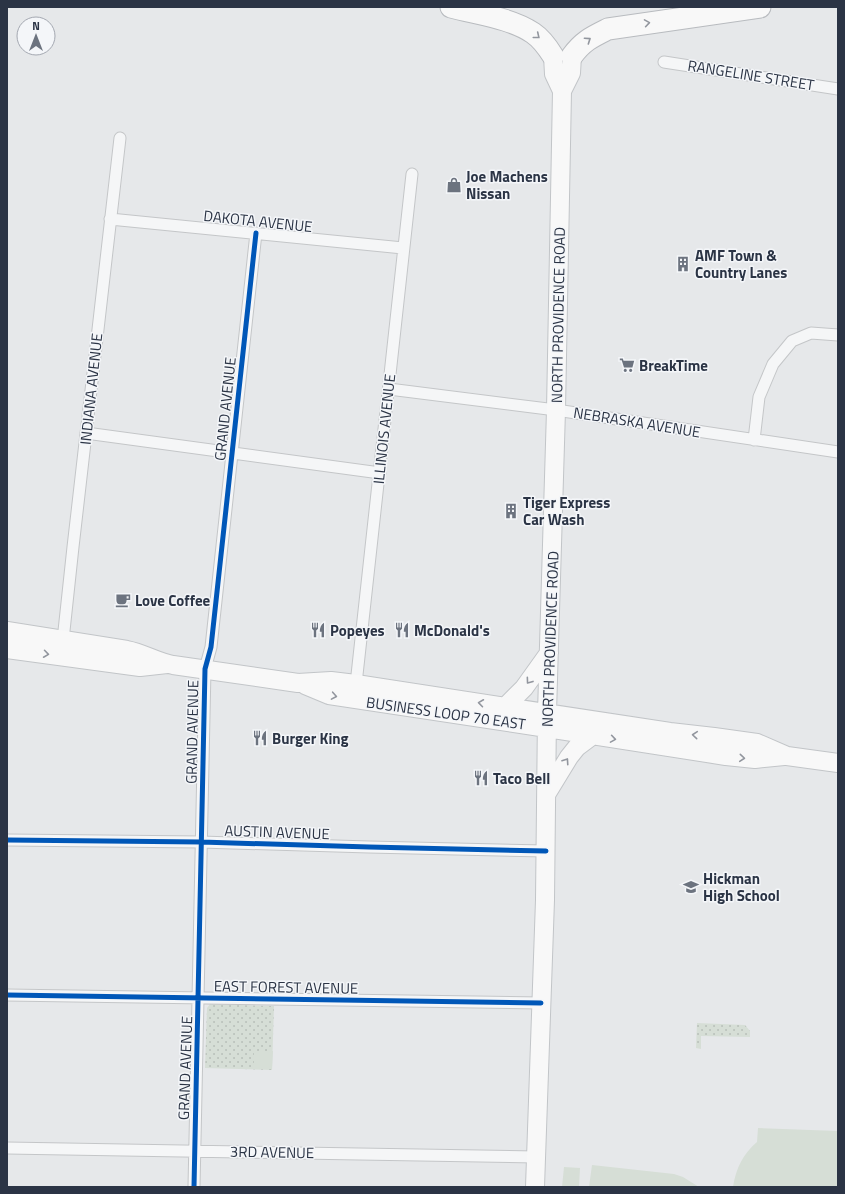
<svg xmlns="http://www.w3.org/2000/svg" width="845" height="1194" font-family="'Titillium Web',sans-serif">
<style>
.green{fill:url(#green-dots)}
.pitch{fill:#d6ded6}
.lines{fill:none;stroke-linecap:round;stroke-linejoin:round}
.minor-casing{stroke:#c4c6c8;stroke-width:13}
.primary-casing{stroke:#c2c5c8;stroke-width:20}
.motorway-casing{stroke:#b8bbbf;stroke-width:23}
.minor{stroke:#f5f6f7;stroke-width:11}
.primary{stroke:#f8f8f8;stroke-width:18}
.motorway{stroke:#f8f8f8;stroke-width:21}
.cycleway-casing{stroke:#f4f6f9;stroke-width:8}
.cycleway{stroke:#0057b8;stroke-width:5}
.oneway{stroke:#92969e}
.labels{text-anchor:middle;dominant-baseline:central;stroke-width:3;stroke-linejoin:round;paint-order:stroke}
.street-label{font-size:15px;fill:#2b3445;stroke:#f4f6f9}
.poi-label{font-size:15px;font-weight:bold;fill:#2b3445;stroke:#f4f6f9;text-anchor:start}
</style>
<defs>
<pattern id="green-dots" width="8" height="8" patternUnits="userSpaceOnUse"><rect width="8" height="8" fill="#d6ded6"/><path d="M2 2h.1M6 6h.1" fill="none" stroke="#b8bfb9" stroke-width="1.8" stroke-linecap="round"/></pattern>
</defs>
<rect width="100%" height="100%" fill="#e6e8ea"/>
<path class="green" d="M210,1004L274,1006L272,1070L205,1068L207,1008Z
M697,1023L745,1025L750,1031V1037L701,1036V1049L696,1048Z"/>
<path class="pitch" d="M254,1051H273L272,1069H254Z
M758,1128L838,1131V1187H733C736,1168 743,1154 757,1142Z
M592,1165L674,1174L683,1177L699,1187H589Z
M564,1167L580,1168L579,1187H562Z"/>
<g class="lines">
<g class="minor-casing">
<path id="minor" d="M664,62L838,89
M110,219L403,248
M389,389L556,410L838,452
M86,433L380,473
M754,440L759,397L773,364L792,341L811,333L838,335
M63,640L73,547L120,138
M356,684L412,174
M7,840L201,842L369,847L546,851
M7,995L541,1003
M7,1148L536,1157
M194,1187L205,669L211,647L256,233"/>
</g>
<g class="primary-casing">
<path id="primary" d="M553,56L554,74L562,91
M7,631L127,650C143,653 157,662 173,665L298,683L331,681L356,684L670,732L714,737L757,743L787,756L838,763
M7,649L140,667L167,664
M305,685L329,695L547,728L726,756L755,759L784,756
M506,706L524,688L549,653
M547,793L569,757L577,747L593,735
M535,1187L545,900L547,713L556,410L562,91L571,73L572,56"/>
</g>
<g class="motorway-casing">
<path id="motorway" d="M451,7C477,14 511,18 533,33C542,39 548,48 553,56
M572,56C583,41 592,37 608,29L760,7"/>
</g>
<use href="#minor" class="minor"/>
<use href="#primary" class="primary"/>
<use href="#motorway" class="motorway"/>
<g class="cycleway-casing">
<path id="cycleway" d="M7,840L201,842L369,847L546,851
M7,995L541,1003
M194,1187L205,669L211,647L256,233"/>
</g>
<use href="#cycleway" class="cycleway"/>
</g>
<defs><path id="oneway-chevron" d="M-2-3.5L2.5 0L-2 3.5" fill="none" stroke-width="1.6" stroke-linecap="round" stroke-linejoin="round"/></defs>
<g class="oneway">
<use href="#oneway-chevron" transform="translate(647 23) rotate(-9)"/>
<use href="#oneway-chevron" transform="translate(537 36) rotate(39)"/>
<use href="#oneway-chevron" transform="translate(588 40) rotate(-34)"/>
<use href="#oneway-chevron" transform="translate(46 654) rotate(8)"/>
<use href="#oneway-chevron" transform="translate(529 681) rotate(126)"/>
<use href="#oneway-chevron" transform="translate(334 696) rotate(10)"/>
<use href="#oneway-chevron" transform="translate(481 703) rotate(-172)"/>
<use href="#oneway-chevron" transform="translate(695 735) rotate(-175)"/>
<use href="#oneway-chevron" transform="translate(613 739) rotate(9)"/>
<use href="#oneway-chevron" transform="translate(742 758) rotate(5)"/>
<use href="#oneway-chevron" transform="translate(566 761) rotate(-56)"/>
</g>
<defs>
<g id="shop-bare" transform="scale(1.2)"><path d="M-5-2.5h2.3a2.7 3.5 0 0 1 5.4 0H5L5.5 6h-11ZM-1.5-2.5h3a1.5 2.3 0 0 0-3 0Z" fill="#6c737f" stroke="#f4f6f9" stroke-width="2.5" paint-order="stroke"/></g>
<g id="building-bare" transform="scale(1.2)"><path d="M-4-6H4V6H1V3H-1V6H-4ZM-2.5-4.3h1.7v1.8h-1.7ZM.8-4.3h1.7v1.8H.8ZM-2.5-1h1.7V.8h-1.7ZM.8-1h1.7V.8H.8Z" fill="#6c737f" stroke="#f4f6f9" stroke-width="2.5" paint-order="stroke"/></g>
<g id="supermarket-bare" transform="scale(1.2)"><path d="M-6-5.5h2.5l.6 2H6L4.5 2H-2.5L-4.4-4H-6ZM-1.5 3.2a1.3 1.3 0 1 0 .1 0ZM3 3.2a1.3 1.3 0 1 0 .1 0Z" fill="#6c737f" stroke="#f4f6f9" stroke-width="2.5" paint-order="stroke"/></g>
<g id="cafe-bare" transform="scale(1.2)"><path d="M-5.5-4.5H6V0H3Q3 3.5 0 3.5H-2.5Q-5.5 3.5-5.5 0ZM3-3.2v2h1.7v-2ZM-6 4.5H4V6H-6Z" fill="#6c737f" stroke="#f4f6f9" stroke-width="2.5" paint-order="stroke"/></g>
<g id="restaurant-bare" transform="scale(1.2)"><path d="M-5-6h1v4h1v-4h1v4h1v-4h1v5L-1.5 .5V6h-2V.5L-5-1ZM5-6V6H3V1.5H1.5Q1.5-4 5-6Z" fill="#6c737f" stroke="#f4f6f9" stroke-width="2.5" paint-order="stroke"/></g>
<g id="school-bare" transform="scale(1.2)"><path d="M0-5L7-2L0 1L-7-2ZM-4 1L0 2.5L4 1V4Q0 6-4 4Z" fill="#6c737f" stroke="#f4f6f9" stroke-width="2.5" paint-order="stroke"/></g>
</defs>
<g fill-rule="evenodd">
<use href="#shop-bare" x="454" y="185"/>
<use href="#building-bare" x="683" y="264"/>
<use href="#supermarket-bare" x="627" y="365"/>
<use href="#building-bare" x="511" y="511"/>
<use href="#cafe-bare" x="123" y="600"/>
<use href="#restaurant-bare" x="318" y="630"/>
<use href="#restaurant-bare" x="402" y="630"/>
<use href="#restaurant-bare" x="260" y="738"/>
<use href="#restaurant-bare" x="481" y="778"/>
<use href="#school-bare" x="691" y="887"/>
</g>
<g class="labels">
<g class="street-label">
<text transform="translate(751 75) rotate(9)">RANGELINE STREET</text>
<text transform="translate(258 221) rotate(6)">DAKOTA AVENUE</text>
<text transform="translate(558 315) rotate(-89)">NORTH PROVIDENCE ROAD</text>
<text transform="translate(91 389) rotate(-84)">INDIANA AVENUE</text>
<text transform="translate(225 409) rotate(-84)">GRAND AVENUE</text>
<text transform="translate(637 422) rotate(9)">NEBRASKA AVENUE</text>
<text transform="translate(384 429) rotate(-84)">ILLINOIS AVENUE</text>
<text transform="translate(550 639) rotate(-88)">NORTH PROVIDENCE ROAD</text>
<text transform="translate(446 713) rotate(8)">BUSINESS LOOP 70 EAST</text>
<text transform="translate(192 732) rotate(-89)">GRAND AVENUE</text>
<text transform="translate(277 832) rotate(2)">AUSTIN AVENUE</text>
<text transform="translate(286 987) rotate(1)">EAST FOREST AVENUE</text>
<text transform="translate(185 1068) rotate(-88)">GRAND AVENUE</text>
<text transform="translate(272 1152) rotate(1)">3RD AVENUE</text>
</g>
<g class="poi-label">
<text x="466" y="176">Joe Machens<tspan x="466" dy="17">Nissan</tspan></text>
<text x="695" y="255">AMF Town &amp;<tspan x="695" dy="17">Country Lanes</tspan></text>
<text x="639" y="365">BreakTime</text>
<text x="523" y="502">Tiger Express<tspan x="523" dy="17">Car Wash</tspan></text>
<text x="135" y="600">Love Coffee</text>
<text x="330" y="630">Popeyes</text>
<text x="414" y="630">McDonald's</text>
<text x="272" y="738">Burger King</text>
<text x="493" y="778">Taco Bell</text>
<text x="703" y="878">Hickman<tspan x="703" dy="17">High School</tspan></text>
</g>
</g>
<rect width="845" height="1194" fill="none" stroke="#2b3445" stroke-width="16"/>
<g transform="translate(36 36)"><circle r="19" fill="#f4f6f9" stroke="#a4a8b1"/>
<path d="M0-3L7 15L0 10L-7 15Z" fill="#6c737f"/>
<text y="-6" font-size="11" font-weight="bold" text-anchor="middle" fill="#2b3445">N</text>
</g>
</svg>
